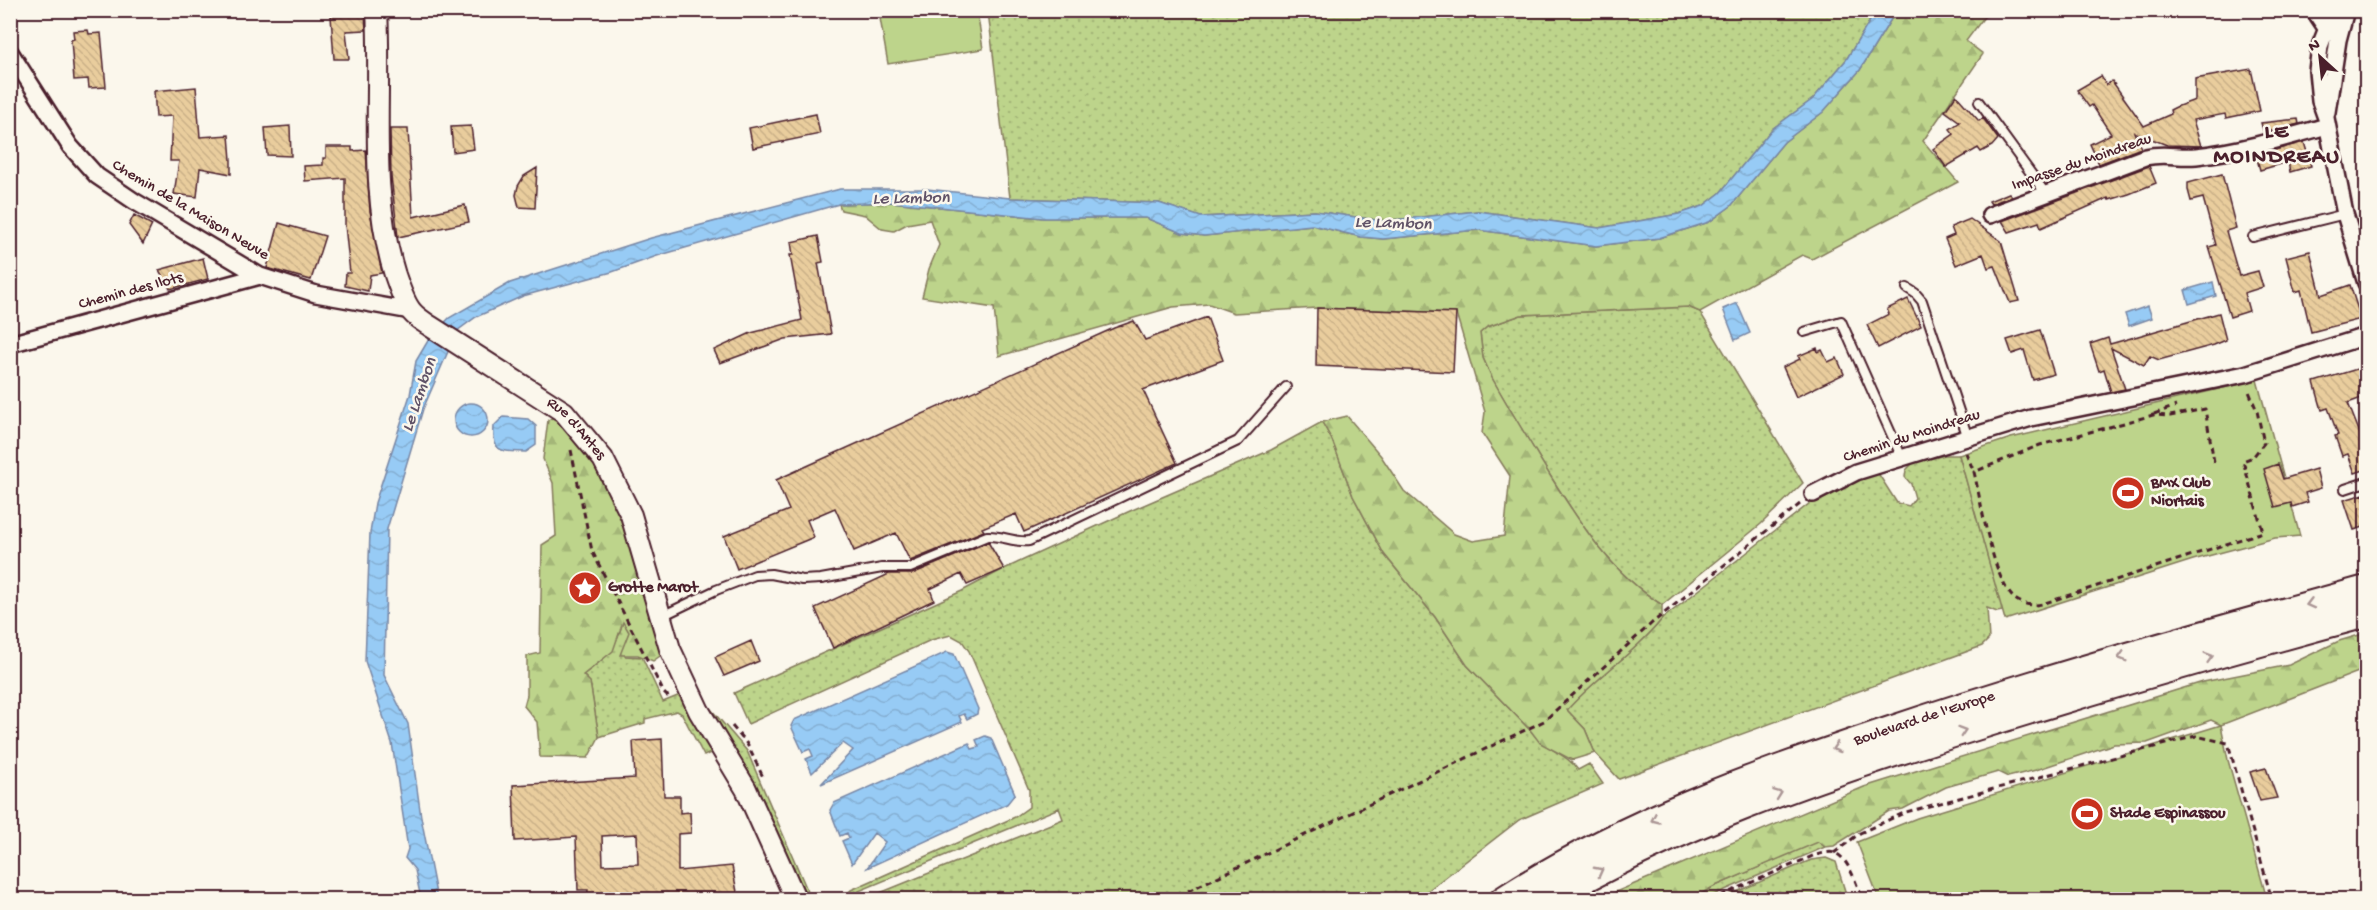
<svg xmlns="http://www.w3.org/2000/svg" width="2377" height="910" font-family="'Gochi Hand',sans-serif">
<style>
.grass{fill:url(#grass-dots);stroke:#847a5b;stroke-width:1.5}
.forest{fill:url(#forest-firs);stroke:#847a5b;stroke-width:1.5}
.garden{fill:#bdd48b;stroke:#847a5b;stroke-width:1.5}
.water{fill:url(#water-waves);stroke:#7886a4;stroke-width:1.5}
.building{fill:url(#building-back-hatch);stroke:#4a1f2b;stroke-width:1.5;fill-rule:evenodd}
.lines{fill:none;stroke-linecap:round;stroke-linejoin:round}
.service-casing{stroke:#4a1f2b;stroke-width:12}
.minor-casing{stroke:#4a1f2b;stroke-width:20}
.tertiary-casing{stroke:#4a1f2b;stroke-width:24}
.trunk-casing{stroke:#4a1f2b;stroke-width:30}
.path{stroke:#4a1f2b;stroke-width:3;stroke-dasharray:6 4.5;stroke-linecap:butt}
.service{stroke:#fbf7ec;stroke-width:8}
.minor{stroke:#fbf7ec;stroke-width:15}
.tertiary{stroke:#fbf7ec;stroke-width:20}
.trunk{stroke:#fbf7ec;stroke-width:26}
.oneway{stroke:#ab9695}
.labels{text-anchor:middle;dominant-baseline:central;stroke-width:5;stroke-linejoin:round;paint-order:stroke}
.street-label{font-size:16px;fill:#4a1f2b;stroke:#fbf7ec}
.poi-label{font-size:16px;font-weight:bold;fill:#4a1f2b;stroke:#fbf7ec;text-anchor:start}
.water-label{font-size:18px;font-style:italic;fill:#615368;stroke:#fbf7ec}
.district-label{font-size:22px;font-weight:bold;letter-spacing:1.5px;fill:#4a1f2b;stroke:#fbf7ec}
</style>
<defs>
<pattern id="grass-dots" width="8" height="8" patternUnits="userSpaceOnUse" patternTransform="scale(1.5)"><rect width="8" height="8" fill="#bdd48b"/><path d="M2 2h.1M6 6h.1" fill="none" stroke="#a4b678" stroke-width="1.8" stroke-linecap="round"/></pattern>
<pattern id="forest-firs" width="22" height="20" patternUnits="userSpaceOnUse" patternTransform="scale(1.5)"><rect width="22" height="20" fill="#bdd48b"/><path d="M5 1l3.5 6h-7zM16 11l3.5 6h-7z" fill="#a4b678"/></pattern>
<pattern id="water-waves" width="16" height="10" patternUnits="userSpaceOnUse" patternTransform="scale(1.5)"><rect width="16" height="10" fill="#97cbf5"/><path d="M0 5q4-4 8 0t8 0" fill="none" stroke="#84aed2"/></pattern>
<pattern id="building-back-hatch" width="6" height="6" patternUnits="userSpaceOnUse" patternTransform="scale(1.5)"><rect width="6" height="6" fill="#e9cd9d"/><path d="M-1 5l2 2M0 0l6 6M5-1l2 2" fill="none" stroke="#c9b087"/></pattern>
</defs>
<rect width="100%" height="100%" fill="#fbf7ec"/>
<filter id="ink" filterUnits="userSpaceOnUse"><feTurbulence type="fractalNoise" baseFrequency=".0167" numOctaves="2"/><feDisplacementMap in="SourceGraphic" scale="12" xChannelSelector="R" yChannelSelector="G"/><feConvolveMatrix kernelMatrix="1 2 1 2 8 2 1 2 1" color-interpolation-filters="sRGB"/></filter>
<g filter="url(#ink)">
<path class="grass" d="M988,11H1876L1846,60L1813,99L1772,129L1720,193L1703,206L1679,214L1599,228L1478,211L1383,221L1315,211L1200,217L1159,203L1010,198Z
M1688,307L1700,312L1803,483L1761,524L1662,605C1611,572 1583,528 1551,477C1531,444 1511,412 1492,378L1483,358L1480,333L1487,327L1521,315Z
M1322,422L1332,440L1353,496L1384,554L1435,617L1467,665L1531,731C1545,751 1566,752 1578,770L1589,764L1603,784L1519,820L1417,899H865L1063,819L1059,808L859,891L857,899H852L848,893L851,890L1015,817L1029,807V790L969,651L962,641L951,635L931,640L748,724L734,693L962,591L1004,569L1130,511L1271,450Z
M1945,455H1959L2003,611L1997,612L1987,608L1989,639L1982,646L1619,779L1595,753L1585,729L1567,710C1596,677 1635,653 1662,619L1814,500L1876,470L1897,503L1909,506L1915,498L1911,484L1905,477L1906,470L1913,463Z
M623,621L629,632L625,656L642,657L663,702L685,693L715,751L704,756L682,714L677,711L645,719V723L599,737L590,682L583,675C606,659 616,648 623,621Z
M710,708L747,751L811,899H803Z
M1818,841L1825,847L1704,899L1692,900L1713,887Z
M1826,858L1836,862L1846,894L1851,899H1720L1811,860Z"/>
<path class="forest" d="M1896,11H1996L1984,17L1966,41L1983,54L1923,141L1958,182L1812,259L1802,255L1700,312L1688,307L1521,315L1487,327L1480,333L1483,358L1492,378C1511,412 1531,444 1551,477C1583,528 1611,572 1662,605V619C1635,653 1596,677 1567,710L1585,729L1595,753L1572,760L1540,743L1531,731L1467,665L1435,617L1384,554L1353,496L1332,440L1322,422L1347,416L1381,456L1404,491L1454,534L1473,541L1504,536L1510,476L1482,433L1485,412L1456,313L1317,308L1234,313L1209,304L1173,307L999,356L994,308L922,297L929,269L939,245L930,220L907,224L894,231L882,229L865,215L841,210L839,204L892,202L1043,218H1146L1182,233L1204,236L1312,225L1361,237L1383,239L1478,230L1596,246L1659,238L1709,222L1731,206L1784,142L1823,112L1860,70Z
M564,412L603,459L670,649L653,661L638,655H620L629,632L623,622L613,651L583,675L590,682L599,737L588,758L540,757L537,722L524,706L527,695V656L540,653L542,545L556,536L553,483L543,459L548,420Z
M2366,633V669L2221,725L2211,720L2147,743L2114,744L2036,770L2008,777L1998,772L1946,787L1903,809L1889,811L1834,846L1825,847L1818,842L1713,887L1692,899H1599L1864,787L2203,682L2289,665L2339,641Z"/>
<path class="garden" d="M926,10L977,11L983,49L888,64L880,18Z
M2257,380L2300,536L2275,538L2193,560L2005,620L1959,455L2011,438Z
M2221,725L2228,760L2267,899H1879L1857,842L1917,818Z"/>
<path class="water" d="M1876,11H1896L1860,70L1823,112L1784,142L1731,206L1709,222L1659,238L1596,246L1478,230L1383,239L1361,237L1312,225L1204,236L1182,233L1146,218H1043L892,202L839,204L657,256L612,272L523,296L476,317L457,331L423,409L387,529L384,675L408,724L421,817L437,899H421L415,870L405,858L408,849L392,743L365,661L370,533L375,503L410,395L416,361L429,339L449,318L510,283L651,238L840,189H927L1010,198L1159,203L1201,217L1315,211L1383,221L1478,211L1599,228L1679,214L1703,206L1720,193L1772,129L1813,99L1846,60Z
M2213,282L2216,296L2189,304L2185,290Z
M1737,303L1750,333L1735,340L1723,309Z
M2148,306L2152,318L2129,326L2125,314Z
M454 420a17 17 0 1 1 34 0a17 17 0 1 1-34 0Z
M503,417L528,419L536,426V445L526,452C501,451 492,454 494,426Z
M947,652L954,654L978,709L977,714L967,719L964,714L959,716L962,722L821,784L853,750L843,743L812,773L806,759L813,756L810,749L803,752L791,726L794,720Z
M985,736L991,738L1015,794L1007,804L867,868L885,842L874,833L852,864L842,841L849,838L847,833L840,836L830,810L834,803L969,743L972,749L979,747L976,740Z"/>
<path class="building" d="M365,14L366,30L346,31L349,59H334L331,16Z
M88,30L89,34L101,33L106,87L89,88L88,79L74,80L71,40L74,39L73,31Z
M2251,69L2260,111L2226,118L2225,114L2193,120L2201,146L2167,145L2134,132L2141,148L2099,164L2090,144L2111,134L2092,105L2089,107L2077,90L2101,76L2106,85L2112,81L2144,126L2171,114L2170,110L2176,107L2195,100V79Z
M196,87L200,137L229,135L231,160V174L200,168L197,197L174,194L179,161H170L172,116L156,117L154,91Z
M1956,95L1979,121L1983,118L1998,139L1992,146L1981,152L1978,148L1946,167L1933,149L1954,134L1950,129L1960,122L1945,111Z
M816,114L820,134L753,148L749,128Z
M2298,119L2299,124L2264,133L2261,123Z
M290,126L291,156L267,155L265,128Z
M471,126L474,149L453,152L451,127Z
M390,129H408L413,217L465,205L469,222L398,237L391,176Z
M2304,142L2311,166L2290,172L2288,162L2260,170L2256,155Z
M326,147H352V151L366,150L370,211L382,273L370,275L368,291L345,286L346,273H350L345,225V178L305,181L304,166L323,165V158H326Z
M2149,166L2156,183L2129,194L2109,200L2108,198L2041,228L2039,222L2009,232L2002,221Z
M537,168L535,208L519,207L516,195L518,186L524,176Z
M2222,174L2236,228L2226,231L2239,276L2258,271L2263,287L2244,293L2249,311L2230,317L2209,247L2216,245L2203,198L2191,201L2188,190V183Z
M2009,193L2012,196L1991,204L1989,201Z
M134,215L152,225L143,244L129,225Z
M1970,219L2001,241L2019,301L2010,303L1995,266L1988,268L1983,254L1956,265L1945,239L1954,235L1951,227Z
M279,223L325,236L311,280L267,268Z
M818,236L823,262L818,263L831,334L785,339L720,363L714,350L751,333L802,320L790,255H793L791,242Z
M2310,251L2321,295L2350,285L2361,319L2311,332L2301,290L2295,292L2286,257Z
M203,258L208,279L170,289L159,270Z
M1908,299L1921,326L1878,348L1867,325L1889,314L1887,309Z
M1317,308L1456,313L1453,372L1316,366Z
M2219,313L2226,340L2214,345L2159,360L2150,356L2144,365L2111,348L2125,389L2111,392L2104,369L2099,371L2090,344L2108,338L2110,344Z
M1207,317L1223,360L1143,390L1177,463L1024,532L1016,514L982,528L984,531L910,561L896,533L854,551L835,508L807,520L814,537L737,569L724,536L789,510L776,480L1114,328L1134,321L1145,340Z
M2040,330L2054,374L2033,380L2024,350L2012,354L2007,340Z
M1817,348L1818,352L1822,350L1828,362L1837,358L1844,374L1796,397L1783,367L1800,359L1798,356Z
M2367,366V396L2348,403L2367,451V469L2355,473L2348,454L2342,456L2335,436L2338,435L2328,408L2322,410L2314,382Z
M2278,464L2283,479L2316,469L2321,488L2305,493L2308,502L2292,507L2291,503L2275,507L2264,469Z
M2364,494L2367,526L2354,530L2344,500Z
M988,542L1004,569L967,585L961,574L930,589L934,600L833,648L815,608L889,574H912Z
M751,641L759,661L724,676L715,657Z
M662,739L664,796H680V813L690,812L691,833L678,834V871L732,866L738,897L722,900H587L588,890H578L576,837L515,841L513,785L635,778L633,741ZM637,834L638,864L603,865L602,836Z
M2266,768L2277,798L2260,801L2250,772Z"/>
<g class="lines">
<g class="service-casing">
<path id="service" d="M1979,102L2046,194
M2253,237L2345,214
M1907,288L1915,293L1922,301L1968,438
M1804,332L1841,321L1902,458
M2345,489L2366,482
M662,616L716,590L755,575L771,574L802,580L821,579L882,568H910L987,536C1002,535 1014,543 1029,541L1238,441L1286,387"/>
</g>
<g class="minor-casing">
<path id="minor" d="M2314,10L2326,28L2330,22
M2334,10L2320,46L2317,71L2320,101L2326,118L2345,214L2366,283
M10,52L70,146L97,176L134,201L260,276L316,294L411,311
M2327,112L2338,40L2346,10
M1990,215L2145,157C2166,152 2177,158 2196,156C2240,151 2284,138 2327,126
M10,344L260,276
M1813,494L1856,472L2031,418L2245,374L2366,336"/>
</g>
<g class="tertiary-casing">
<g id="tertiary">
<path id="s1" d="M377,10C382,99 368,188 395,275C399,286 404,303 412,312C417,318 424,322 430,326L564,412L603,459L631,515L670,649L699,711L746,789L796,900"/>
</g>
</g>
<g class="trunk-casing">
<g id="trunk">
<path id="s2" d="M1503,900C1621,823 1755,775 1887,731C2045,678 2206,633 2366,589"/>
<path d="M1548,900C1674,826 1814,778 1953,734C2090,691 2228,651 2366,614"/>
</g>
</g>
<path class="path" d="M2154,414L2176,406
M571,450L592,551L664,693L667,696L673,694
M1966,453L1974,472
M2214,462L2205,409L2170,416L2153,415L2113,426L2040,445L1974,472C1981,501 1993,582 2015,599C2023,605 2033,606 2042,604L2263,532L2243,461L2253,457L2264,443L2257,411L2248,389
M732,726L747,744L764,779
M1834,853L1860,833L1906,812L2196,736L2228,743L2272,900
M1169,900L1544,721L1652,623L1800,504
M1711,900L1815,855C1821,854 1829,851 1835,853C1849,858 1857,887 1863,900"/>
<use href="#service" class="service"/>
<use href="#minor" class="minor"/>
<use href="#tertiary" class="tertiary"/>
<use href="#trunk" class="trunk"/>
</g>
<defs><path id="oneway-chevron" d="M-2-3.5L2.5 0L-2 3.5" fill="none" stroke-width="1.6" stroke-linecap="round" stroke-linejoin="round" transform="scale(1.5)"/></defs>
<g class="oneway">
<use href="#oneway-chevron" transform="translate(2310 604) rotate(165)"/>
<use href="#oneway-chevron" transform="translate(2122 657) rotate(164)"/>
<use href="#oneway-chevron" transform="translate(2209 657) rotate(-16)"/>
<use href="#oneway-chevron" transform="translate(1962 731) rotate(-18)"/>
<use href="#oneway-chevron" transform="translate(1836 748) rotate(162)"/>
<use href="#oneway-chevron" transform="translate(1778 794) rotate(-20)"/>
<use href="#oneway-chevron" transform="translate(1655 819) rotate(156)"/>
<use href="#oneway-chevron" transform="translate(1599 871) rotate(-28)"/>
</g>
</g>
<defs>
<g id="stadium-disc" transform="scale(1.725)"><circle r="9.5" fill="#c8321e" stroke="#fbf7ec"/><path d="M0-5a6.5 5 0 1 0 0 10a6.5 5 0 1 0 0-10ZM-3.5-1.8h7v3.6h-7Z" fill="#fff"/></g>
<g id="sight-disc" transform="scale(1.725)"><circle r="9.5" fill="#c8321e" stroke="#fbf7ec"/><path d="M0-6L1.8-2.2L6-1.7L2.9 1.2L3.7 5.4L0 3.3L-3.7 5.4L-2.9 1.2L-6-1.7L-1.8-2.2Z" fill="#fff"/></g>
</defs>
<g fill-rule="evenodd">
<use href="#stadium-disc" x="2128" y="493"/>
<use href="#sight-disc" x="585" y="588"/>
<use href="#stadium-disc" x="2087" y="814"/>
</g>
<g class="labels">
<g class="street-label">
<text transform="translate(2082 163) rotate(-19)">Impasse du Moindreau</text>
<text transform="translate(190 211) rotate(31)">Chemin de la Maison Neuve</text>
<text transform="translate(131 292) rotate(-15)">Chemin des Ilots</text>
<text stroke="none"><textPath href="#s1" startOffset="510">Rue d'Antes</textPath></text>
<text transform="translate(1912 437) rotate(-18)">Chemin du Moindreau</text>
<text stroke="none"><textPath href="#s2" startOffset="460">Boulevard de l'Europe</textPath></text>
</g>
<g class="poi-label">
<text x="2151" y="484">BMX Club<tspan x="2151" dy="18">Niortais</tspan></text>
<text x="608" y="588">Grotte Marot</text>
<text x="2110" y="814">Stade Espinassou</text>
</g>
<g class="water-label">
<text transform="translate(911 199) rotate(-1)">Le Lambon</text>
<text transform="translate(1393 224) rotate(2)">Le Lambon</text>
<text transform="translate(420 395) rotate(-71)">Le Lambon</text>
</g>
<g class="district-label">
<text x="2277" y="133">LE<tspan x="2277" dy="25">MOINDREAU</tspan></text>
</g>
</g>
<rect width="2377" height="910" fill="none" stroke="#fbf7ec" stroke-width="36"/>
<rect x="18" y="18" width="2341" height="874" fill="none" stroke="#4a1f2b" stroke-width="2" filter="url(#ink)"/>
<g transform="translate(2320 57) rotate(333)" stroke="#fbf7ec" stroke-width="4.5" paint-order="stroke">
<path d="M0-4.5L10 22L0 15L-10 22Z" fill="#4a1f2b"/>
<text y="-9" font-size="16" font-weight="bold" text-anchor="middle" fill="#4a1f2b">N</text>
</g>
</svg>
